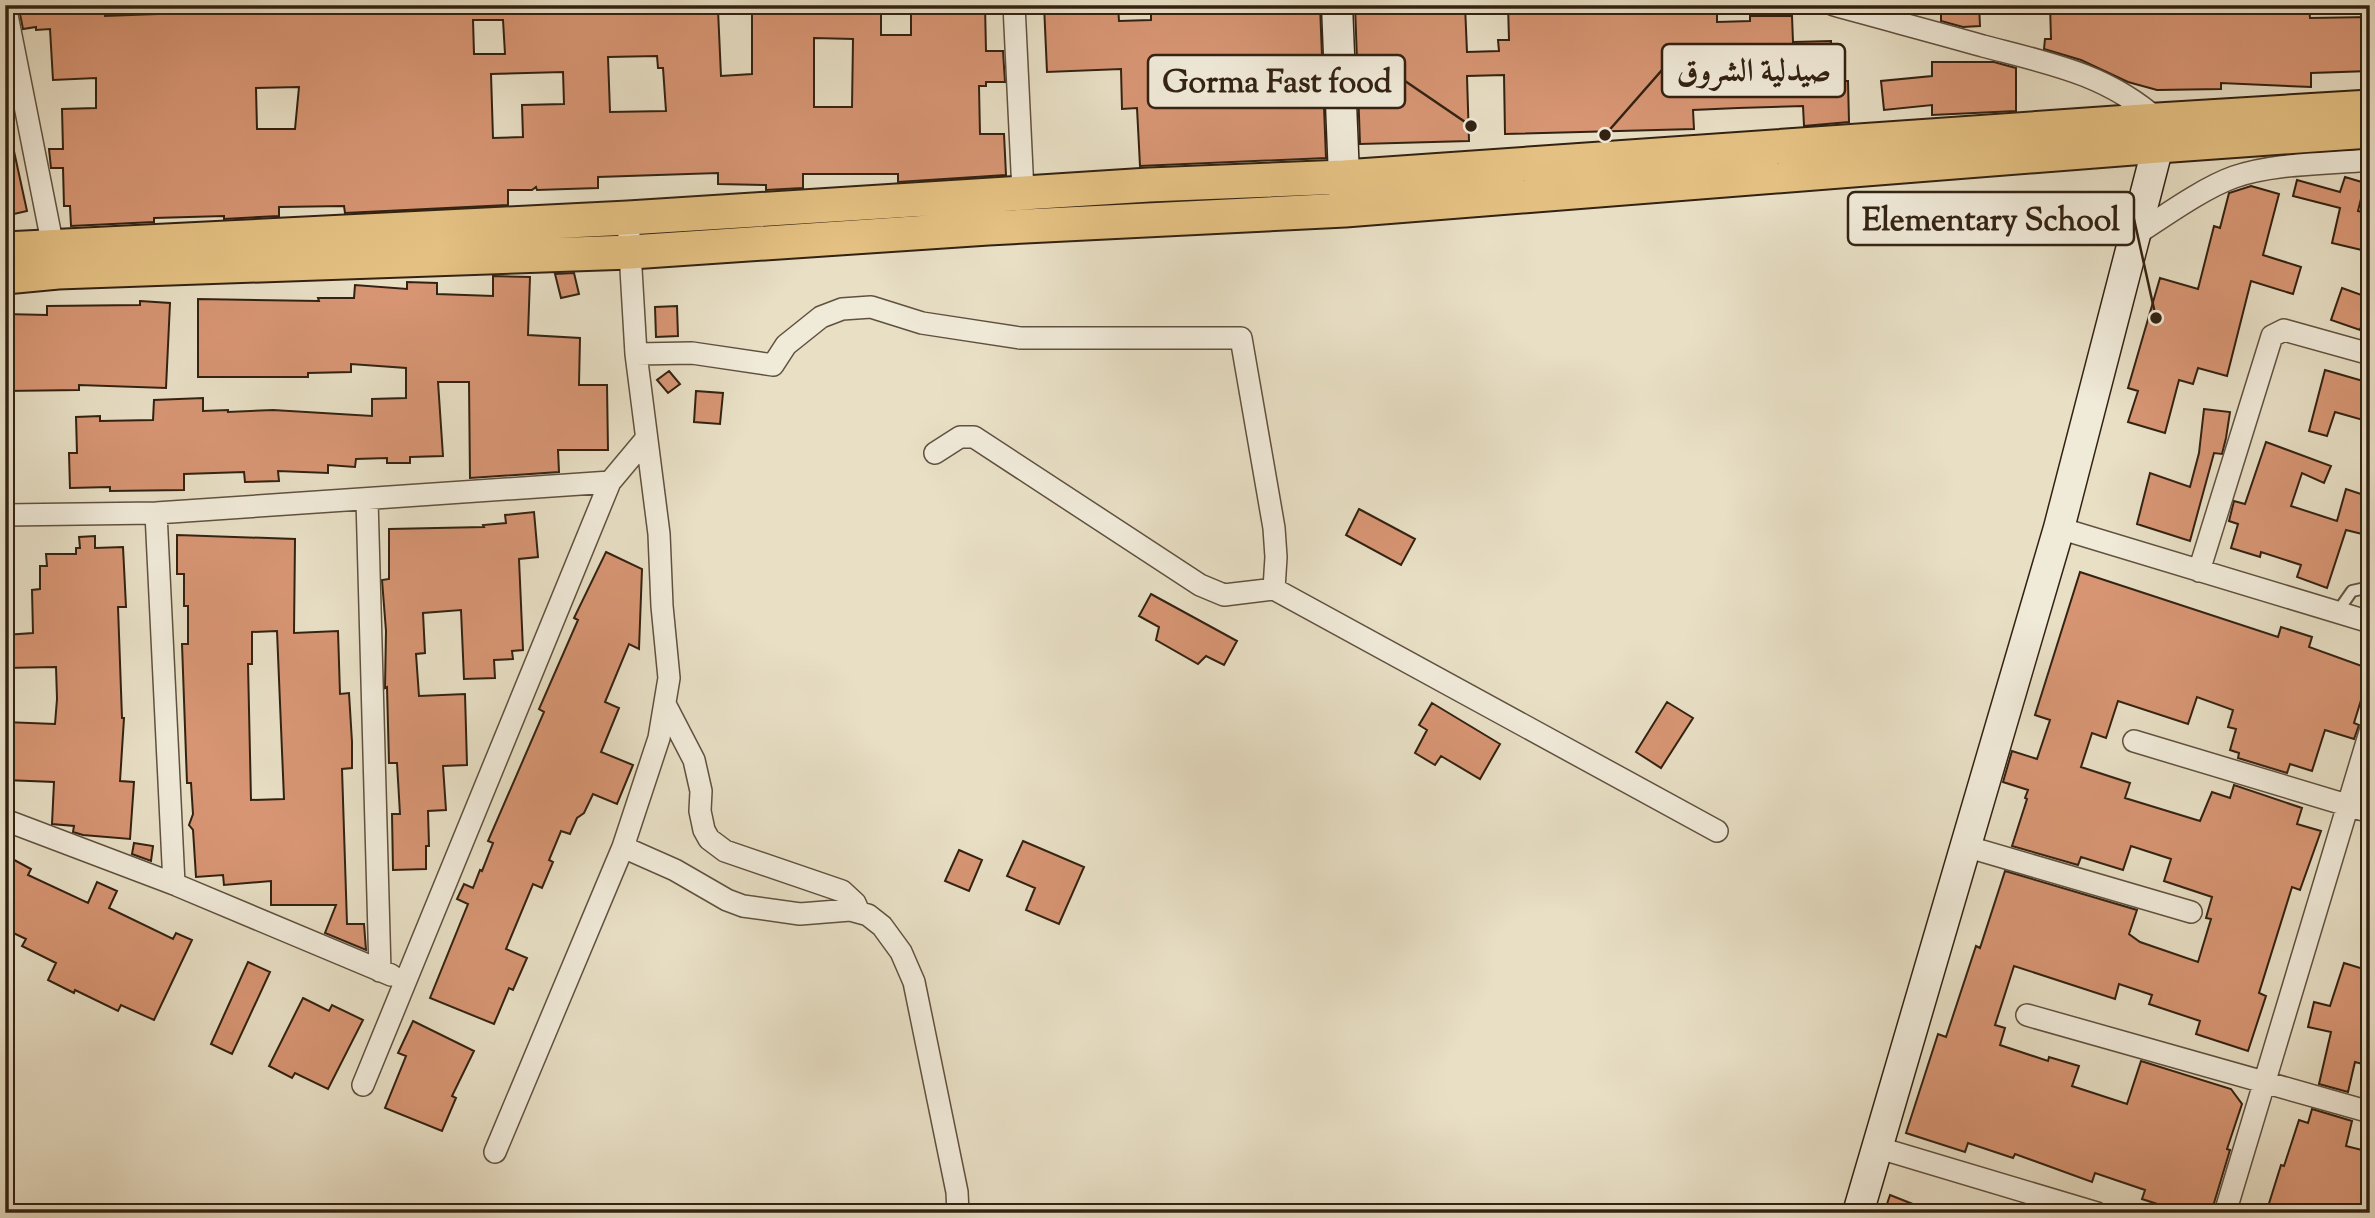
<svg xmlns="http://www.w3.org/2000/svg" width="2375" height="1218" font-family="'Sorts Mill Goudy',Amiri,serif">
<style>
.building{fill:#d79573;stroke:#332212;stroke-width:2;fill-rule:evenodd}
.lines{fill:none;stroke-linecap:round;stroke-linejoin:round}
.lane-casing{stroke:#60513f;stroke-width:14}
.street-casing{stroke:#60513f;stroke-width:24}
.secondary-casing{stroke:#332212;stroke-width:33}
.primary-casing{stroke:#332212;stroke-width:37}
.lane{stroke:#f0ead9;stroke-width:10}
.street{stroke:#f0ead9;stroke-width:21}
.secondary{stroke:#f0ead9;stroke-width:30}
.primary{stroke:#e4c082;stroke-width:33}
.leader{fill:none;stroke:#332212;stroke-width:2.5}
.callout-dot{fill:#332212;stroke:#f0ead9;stroke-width:2.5}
.callout{fill:#f0ead9;stroke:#332212;stroke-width:2.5}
.callout-label{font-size:32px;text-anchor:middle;font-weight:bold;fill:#332212}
</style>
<rect width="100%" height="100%" fill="#e8dfc5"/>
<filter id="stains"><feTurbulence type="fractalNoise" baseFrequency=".00286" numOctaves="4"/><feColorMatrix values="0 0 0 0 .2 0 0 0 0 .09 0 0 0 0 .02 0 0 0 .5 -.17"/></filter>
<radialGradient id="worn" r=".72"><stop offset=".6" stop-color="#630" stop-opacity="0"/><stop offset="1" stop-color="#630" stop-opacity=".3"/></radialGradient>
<path class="building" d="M104,5L105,16L157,14L156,11L300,6V14L367,13V5H646V13L718,10L721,76L752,74V5H881V35H911V5H985L986,51H1003L1005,82H986V86H979L980,134H1004L1006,175L898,182V174H803V188L766,190V185L718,184V173L598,177V188L537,190L536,187L532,190H508V205L345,213L344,206L279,207V216L224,219V216L154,218V222L71,226L70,206H64L63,168H51L49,149H63L62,109L96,108V78L53,80L50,29L36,30V27L23,29L19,9ZM473,20H503L505,54H474ZM814,38L853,39L852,107H814ZM657,56L658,68H663L666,111L610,112L608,57ZM563,72L564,104L522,105L523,137L493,138L491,74ZM299,87L295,129H257L256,88Z
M1044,5H1118L1119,21L1151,20V5H1320L1326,158L1140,166L1137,108L1122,109L1121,69L1047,72Z
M1355,5H1465L1467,52L1499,51L1498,40H1509L1508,5H1645V12H1717V22L1750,21V16H1792L1793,42L1831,41L1832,81H1848L1849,122L1804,126L1803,106L1738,108L1693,110L1694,129L1505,134L1504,75L1467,76L1469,141L1360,144Z
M1941,5H1979L1980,26L1963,27L1941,21Z
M2050,5H2309L2310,18L2370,17V71L2311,73V87L2221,83V89L2157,90L2128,82L2081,60L2044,49L2045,39H2051Z
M1932,62H1994L2016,68V111L1932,115V105L1884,110L1881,81L1932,76Z
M12,142L27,211L5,216V143Z
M2345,177L2365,183L2358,211L2370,214V236L2366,251L2332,243L2340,208L2293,196L2297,180L2340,192Z
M2251,186L2279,194L2263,255L2301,267L2293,294L2251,281L2227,376L2198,368L2193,384L2179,380L2165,433L2128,422L2138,391L2128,388L2160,278L2198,289L2214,226L2220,228L2229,193Z
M574,273L579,294L561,298L555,274Z
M493,276L530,277L528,335L580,338L579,385H607L608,450H558L559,472L470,478L469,382H438L443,456L410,457V463H387V458L356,459L355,467L328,465V473L278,471L279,481L245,482L244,472L184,474V490L110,491V487L70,488L69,453H77L76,417L100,416V421L153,420L154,400L203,398V411L228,410V412L273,410L372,416V399L406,398V368L351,364V372L308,373V377H198V299L319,301L318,298H354L355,285L407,289V282L437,283V294L493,296Z
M2342,288L2370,298L2360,330L2331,320Z
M140,301L170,303L166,388L79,385V390L5,391V314L47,315V306L140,305Z
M677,306L678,336L656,337L655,307Z
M2325,370L2370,383V422L2335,412L2327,436L2309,431Z
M669,371L680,384L668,393L657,380Z
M696,391L723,393L720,424L694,422Z
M2204,409L2230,412L2226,438L2222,454L2214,453L2190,541L2137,524L2150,473L2190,487L2199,453Z
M2266,442L2331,466L2324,483L2302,473L2291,506L2337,521L2346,489L2370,497V536L2346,530L2327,588L2297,577L2301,565L2261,552L2260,557L2231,548L2238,524L2229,521L2234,501L2245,504Z
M1359,509L1415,539L1401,565L1346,535Z
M534,512L538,557L519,559L523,650L512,651L513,659L494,660L495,678L464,679L461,610L423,613L425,653L416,654L419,696L465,694L467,765L443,766L446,810L428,811L429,846H426V869L393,870L392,814H400L397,763H389L387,687L385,688L386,631L382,580L389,579V529L484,527L483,525L506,523L505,515Z
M177,535L295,539L294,633L338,631L340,694L349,693L352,742V768L342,769L347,924H364L366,950L325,933L336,905H271V881L224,885L223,875L196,877L193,830L189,825L193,814L191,783H187L182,644H188V606H184V574H177ZM277,631L284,799L251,800L248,664H252V632Z
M95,536V548L123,547L126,607H118L122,718H124L120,781L134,782L130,839L83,835L73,832L74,826L52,824L54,782L5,780V722L55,724L57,699L56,667L5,668V635L33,633L32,590L40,589V566H47L46,554H76V548H80L79,537Z
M606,552L642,569L639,649L629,644L605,702L619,708L601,752L633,765L617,804L593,794L584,813L577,818L570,834L561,831L549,860L553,862L542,888L533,884L506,949L527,958L513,990L509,988L494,1024L430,998L468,904L457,899L464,884L473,888L480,870L482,871L493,843L488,841L544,712L539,709L578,620L574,618Z
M2080,572L2278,637L2281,627L2312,637L2309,647L2370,669V685L2366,684L2354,723L2359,725L2354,739L2325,730L2312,771L2290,764L2287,773L2238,758L2239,753L2230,750L2236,729L2228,727L2233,710L2197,697L2188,724L2118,701L2106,738L2092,733L2081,767L2130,783L2125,798L2200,821L2212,792L2230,798L2234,785L2302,808L2297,824L2321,831L2300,890L2292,887L2259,993L2266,996L2248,1051L2196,1034L2200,1021L2149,1004L2152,995L2119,984L2115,999L2014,966L1995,1025L2005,1028L2000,1045L2048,1061L2049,1057L2079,1066L2072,1086L2127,1104L2141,1061L2231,1089L2242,1104L2227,1149L2230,1150L2211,1213H2192L2179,1209V1211L2142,1199L2145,1190L2095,1173L2092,1182L2015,1154L2013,1158L1968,1143L1965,1152L1906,1133L1938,1034L1946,1037L1976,946L1980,948L2005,871L2137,910L2129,934L2140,942L2198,962L2211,919L2206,918L2212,897L2164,881L2171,859L2131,846L2123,870L2081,857L2078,865L2012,846L2027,799L2025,798L2028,790L2003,782L2012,751L2037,759L2050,720L2035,715Z
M1151,594L1237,641L1224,665L1206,656L1198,664L1156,640L1159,627L1139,616Z
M1667,702L1693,718L1661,768L1636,752Z
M1432,703L1500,744L1480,779L1441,756L1435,765L1415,753L1427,730L1419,725Z
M1023,841L1084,867L1059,924L1026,910L1035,888L1007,876Z
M134,843L153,846L151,861L132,854Z
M959,850L982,860L969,891L945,881Z
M5,855L31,869L28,875L88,903L97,882L117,891L109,908L173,939L176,933L192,940L154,1020L121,1005L118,1011L75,990L74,993L48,980L56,963L22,946L26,939L5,929Z
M248,962L270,972L232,1054L211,1044Z
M2344,963L2370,971V1066L2355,1062L2348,1092L2319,1084L2331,1032L2308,1027L2314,1002L2330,1006Z
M303,998L329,1011L332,1005L363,1020L328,1089L295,1073L292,1078L269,1066Z
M413,1021L474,1051L452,1096L456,1098L442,1131L385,1108L406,1056L398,1053Z
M2312,1109L2352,1121L2346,1146L2370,1152V1193L2365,1213H2266L2281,1165L2284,1166L2299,1120L2308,1123Z
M1890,1195L1933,1212V1213H1884Z"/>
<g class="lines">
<g class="lane-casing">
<path id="lane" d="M2338,611L2352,591L2370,587"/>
</g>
<g class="street-casing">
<path id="street" d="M5,5L55,257
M1014,5L1023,192
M1834,5C1884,19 1934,32 1983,46C2048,63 2107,74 2158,120
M2135,235C2163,217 2203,188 2234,177C2274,163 2327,164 2370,160
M636,354L692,353L773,365L786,345L821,317L842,309L871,307L922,323L1020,338H1241L1274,528L1276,557L1274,589L1224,595L1200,585L974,437H960L935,453
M367,499L380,971
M156,513L174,884
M5,515L156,513L610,482L646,439
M2059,528L2370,622
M2199,571L2272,336L2284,330L2370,354
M1274,589L1717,831
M665,704L694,760L701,791L700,811L704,830L709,839L725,851L842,891L855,903L859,912
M2134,741L2370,812
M5,820L174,884L391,975
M1965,846L2191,912
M623,847L675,870L727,900L743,906L800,914L850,910L868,915L882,926L901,952L914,982L957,1192L958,1213
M2027,1015L2370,1112
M363,1085L610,482
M1876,1147L2097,1213
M495,1152L623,847L659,738L669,678L662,606L659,534L636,354L628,218
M2225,1213L2370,732"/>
</g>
<g class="secondary-casing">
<path id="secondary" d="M1337,5L1345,201
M1858,1213L2059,528L2158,146V124"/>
</g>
<g class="primary-casing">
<path id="primary" d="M5,249L628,218L1149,185L1344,177L2158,120L2370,107
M5,277L58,272L631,252L988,228L1345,210L2158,146L2370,131"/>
</g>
<use href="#lane" class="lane"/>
<use href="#street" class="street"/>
<use href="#secondary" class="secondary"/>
<use href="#primary" class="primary"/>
</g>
<path class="leader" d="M1605 135L1662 70M1471 126L1405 81M2156 318L2134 219"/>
<g class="callout-dot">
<circle cx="1605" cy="135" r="7"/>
<circle cx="1471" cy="126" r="7"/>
<circle cx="2156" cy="318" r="7"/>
</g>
<g class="callout">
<rect x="1662" y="44" width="183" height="53" rx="7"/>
<rect x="1148" y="55" width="257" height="53" rx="7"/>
<rect x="1848" y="192" width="286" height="53" rx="7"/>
</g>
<g class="callout-label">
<text x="1754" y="81">صيدلية الشروق</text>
<text x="1277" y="92">Gorma Fast food</text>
<text x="1991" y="230">Elementary School</text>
</g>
<rect width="2375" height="1218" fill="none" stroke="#e8dfc5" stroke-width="28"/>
<rect x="7" y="7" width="2361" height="1204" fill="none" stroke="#332212" stroke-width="3.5"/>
<rect x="14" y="14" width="2347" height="1190" fill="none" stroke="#332212" stroke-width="2"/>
<rect width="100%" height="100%" filter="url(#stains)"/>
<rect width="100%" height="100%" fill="url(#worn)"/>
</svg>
